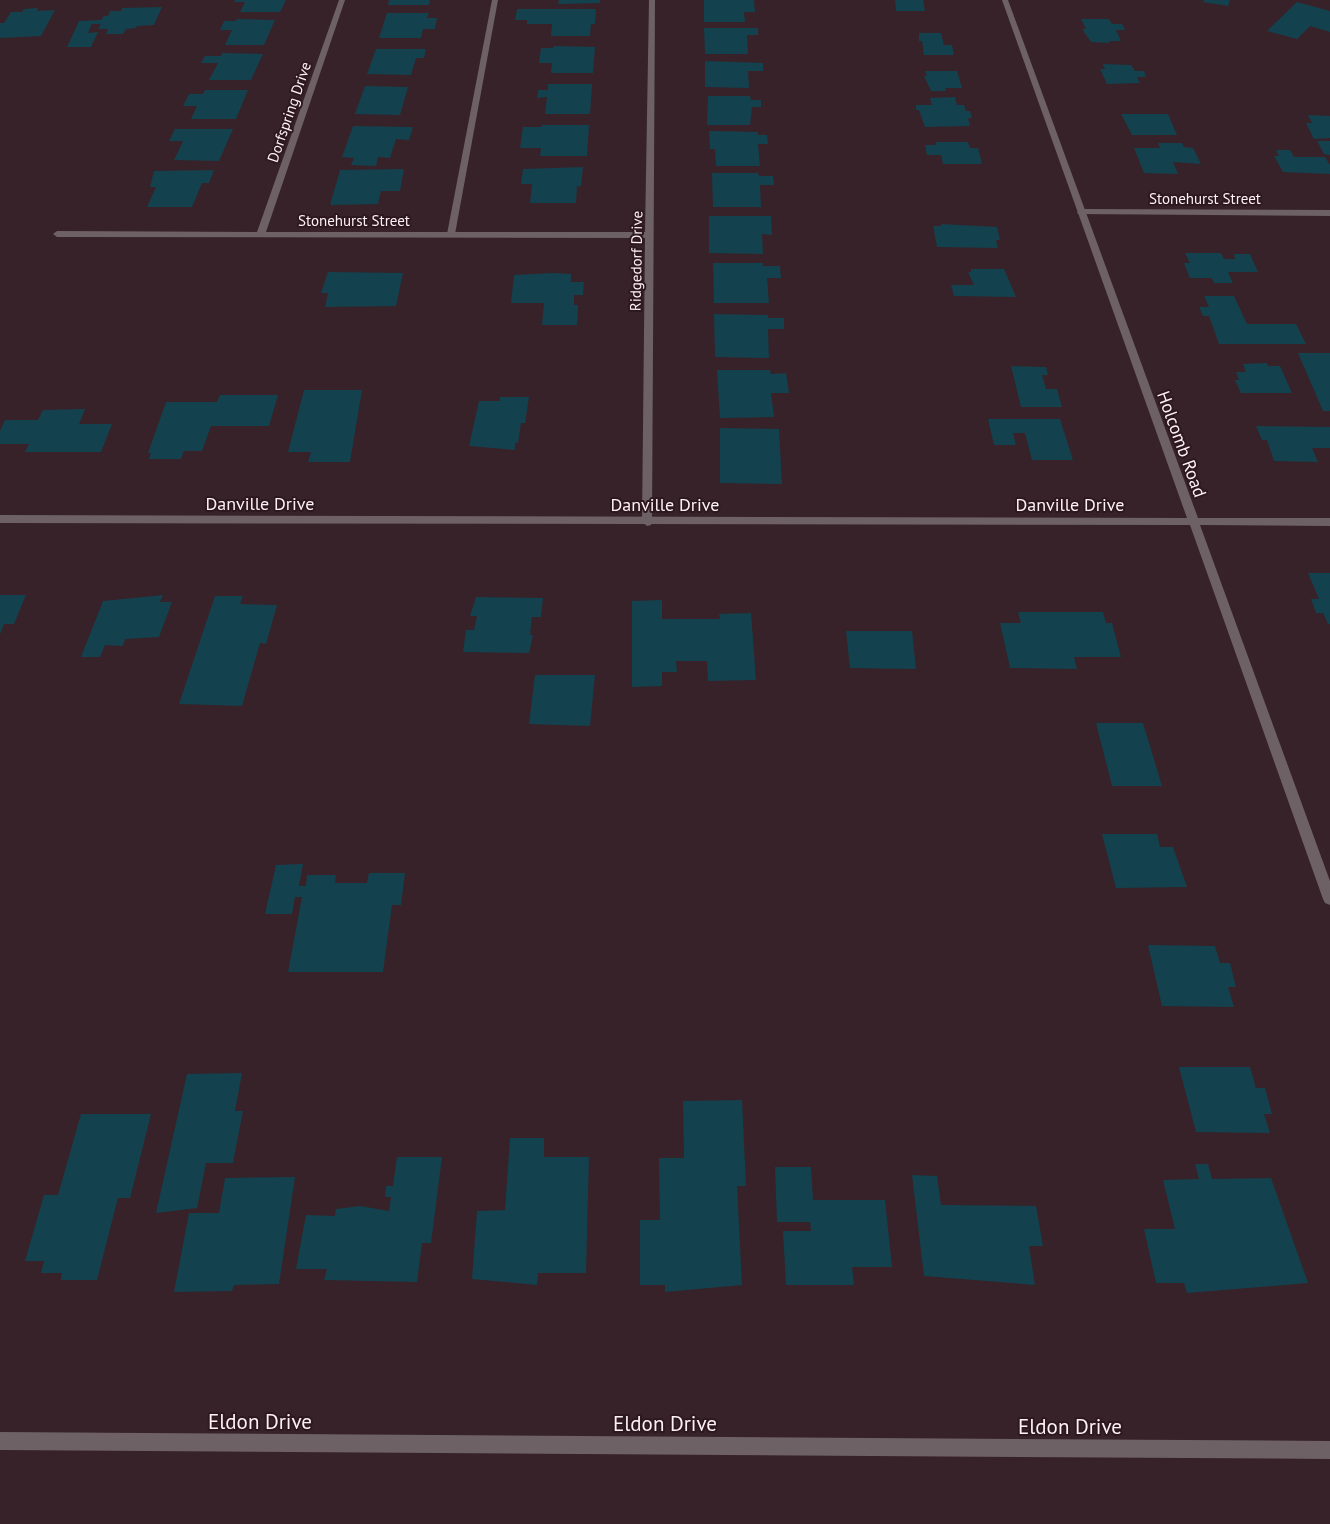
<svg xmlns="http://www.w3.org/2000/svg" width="1330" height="1524" font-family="'PT Sans',sans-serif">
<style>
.building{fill:#14414e}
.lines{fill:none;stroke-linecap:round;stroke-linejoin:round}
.service{fill:#6d6165;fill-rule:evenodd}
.minor{fill:#6d6165;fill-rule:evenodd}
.tertiary{fill:#6d6165;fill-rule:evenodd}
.labels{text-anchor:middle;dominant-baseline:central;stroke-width:4;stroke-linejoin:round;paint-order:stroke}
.far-street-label{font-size:15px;fill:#fdf1f4;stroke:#2d1820}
.street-label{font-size:18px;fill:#fdf1f4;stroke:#2d1820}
.near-street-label{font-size:21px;fill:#fdf1f4;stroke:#2d1820}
</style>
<rect width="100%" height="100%" fill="#372229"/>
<path class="building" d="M235,0H286L280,12H240L245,2H234Z
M389,0H430L429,5H388Z
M559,0H600V3L558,4Z
M704,0H754L755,12H744L745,22H704Z
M895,0H923L925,11H896Z
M1204,0H1230L1228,6L1203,2Z
M1297,2L1330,11V32L1310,26L1297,39L1267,31Z
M162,7L154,25L137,26L136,28L126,29L123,34H106L108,29H98L101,24H92L88,33L98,32L91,47H67L79,21L101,20L104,16H108L110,11H121L122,8Z
M38,8L37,11L55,10L41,36L0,38V23H4L11,12H22L24,9Z
M517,9H596L595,24H591L590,36H551L552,24H527V20H515Z
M387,13H429L427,18H437L435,29H423L421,38H379Z
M237,19L275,20L264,45H225L232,30H220L224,21H236Z
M1081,19H1109L1112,24H1122L1125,30H1116L1121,41H1109L1110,43L1091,42L1082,29H1086Z
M704,28H758V35H747L748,54H705Z
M919,33H941L944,45H952L954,55H924L922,41H919Z
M554,46L595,47L593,73H551L552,63H539L541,48H553Z
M376,49H426L424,58H416L411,75L367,74Z
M222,53L263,54L251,80H209L218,63H201L205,56H221Z
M705,61L763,63V71H748L749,88L705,87Z
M1103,64L1131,65L1135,71H1144L1146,77H1137L1140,83L1107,84L1100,69H1105Z
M925,71H957L962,88H945L946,91H931L924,76H927Z
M548,84H592L590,114H545L547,97L537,98L538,90H548Z
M365,86L408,87L400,115L355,114Z
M205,90H248L236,119H191L197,106H183L189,94H203Z
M708,96H750L751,100H761V107H752L750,125H707Z
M955,97L957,105H964L966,111H970L972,118H968L970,126L925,127L919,110H916V105H932L930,98Z
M1121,114H1168L1177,135H1132Z
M1308,115L1330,116V138L1314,139L1306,123H1312Z
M542,125H589L587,156H540L541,148H520L523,127H542Z
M353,126L413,127L409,140L396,139L390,158L378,157L376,166L351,165L354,158L342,157Z
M175,129H233L219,161L174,160L183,141H169Z
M709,131L758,132V135H767L768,144H758L760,166H716L715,149H710Z
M1317,141H1330V155L1324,154Z
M936,142H968L970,148H978L982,164H943L941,155H927L925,145H936Z
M1158,143H1182L1184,147L1193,148L1201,164L1173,162L1178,174L1144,173L1134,148H1160Z
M1276,150H1290L1294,157H1325L1330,165V174L1283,172L1274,156H1279Z
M583,167L581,186H577L576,203H530L532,184H521L523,169Z
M404,169L400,191H381L378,204L330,205L340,170Z
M214,170L209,183H202L192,207H147L156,187H150L154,171Z
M712,173H758L759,176H773L774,185H760L761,207H713Z
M709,216H771L772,235L762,234L763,254L709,253Z
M941,224L997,227L1000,240H996L998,248L937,247L933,226H941Z
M1185,253H1221L1224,259H1235L1234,254H1250L1258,272H1228L1233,283H1214L1212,278H1190L1184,263H1190Z
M713,263H763V266H780L781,278H767L769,303H714Z
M971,269H1004L1016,297L954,296L951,285H974L968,272H971Z
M328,272L403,273L396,306L325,307L328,293H321Z
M553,273L571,274V282H584L583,295H574V305H578L577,325H542L544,303H511L514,275Z
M1204,296H1234L1247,324H1296L1306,344H1219L1209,316H1203L1199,307H1209Z
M714,314L768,315V318H784V329H768L769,358L715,357Z
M1298,353H1330V411H1323Z
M1267,363L1268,366H1280L1292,393H1241L1235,380H1239L1236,372H1246L1243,364Z
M1011,366L1046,367L1048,375H1042L1046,389H1057L1062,407H1021Z
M717,370H770L771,374L786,373L789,393H771L774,417L720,418Z
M304,390H362L350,462H308L311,452H288Z
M220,395H278L269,426H211L202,451H184L181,459H149L151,453H148L166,402H217Z
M500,397H529L525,423H521L518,443H515V450L469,446L479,401H500Z
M85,409L79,424H112L101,452H25L29,444H0V431L5,420H38L43,410Z
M988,419H1060L1073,460H1032L1025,433H1013L1016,445H994Z
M1256,426L1330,427V448H1312L1318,462L1274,461L1267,440H1262Z
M720,428L779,429L782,484L720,483Z
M1308,573H1330V624H1328L1323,613H1316L1311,599H1319Z
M0,595H26L14,624H4L0,634Z
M163,595L160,602H172L159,637L125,639L123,646L105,645L100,657H81L103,601Z
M215,596H243L240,604L277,605L266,644L260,643L242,706L179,704Z
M476,597L543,598L541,617H532L530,635H533L529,653L463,652L466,630H474L477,616H470Z
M662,600V619H720L719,614L751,613L756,680L708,681L707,661H676L677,672H662V686L632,687V601Z
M1018,612H1103L1106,623H1112L1121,657H1074L1077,669L1010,668L1000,623H1021Z
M846,631H912L916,669L850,668Z
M535,675H595L590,726L529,724Z
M1096,723H1143L1162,786H1112Z
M1102,834H1157L1160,847H1173L1187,887L1116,888Z
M303,864L299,886H306L307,875H336L335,883H367L369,873H405L401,905H392L383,972H288L302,897H295L292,914H265L276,865Z
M1148,945L1215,946L1220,963H1230L1236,987H1228L1234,1007L1162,1006Z
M1179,1067H1250L1256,1088H1265L1272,1114H1264L1270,1133L1196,1132Z
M242,1073L235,1111H243L233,1163H206L197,1208L156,1213L187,1074Z
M742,1100L746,1186H737L742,1285L665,1292V1285H640V1220H660L659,1158H684L683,1101Z
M81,1114H151L130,1198H118L97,1280H61L62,1273H41L44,1261H25L44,1195H58Z
M510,1138H544V1157H589L586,1273H538L537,1285L472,1279L477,1211L505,1210Z
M397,1157H442L431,1243H422L417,1282L324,1280L327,1269H296L306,1215L335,1216L336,1209L360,1206L389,1211L391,1197H385L386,1186H393Z
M1195,1164H1208L1212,1179L1271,1178L1308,1283L1187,1293L1184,1283H1156L1144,1229H1175L1163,1180L1199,1179Z
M775,1167H811L813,1200H885L892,1267H852L854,1285H786L783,1231H811L810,1222H777Z
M912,1175L937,1176L941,1205L1036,1206L1043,1246H1029L1035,1285L924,1276Z
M295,1177L279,1284L234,1285L232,1291L174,1292L189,1213H219L225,1178Z"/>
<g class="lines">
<path class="service" d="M492,0H498L455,234L451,237L447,234Z"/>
<path class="minor" d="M339,0H345L266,232H645L649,0H655L652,522L651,525L647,526L642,522L645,238L57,237L53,234L57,231L257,232Z
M1081,209L1330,210V216L1078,214L1077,212Z
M0,1432L1330,1441V1459L0,1450Z"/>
<path class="tertiary" d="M1002,0H1008L1198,518H1330V526L1200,525L1330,881V905L1325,903L1323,899L1190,525L0,523V515L1187,518Z"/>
</g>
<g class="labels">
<g class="far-street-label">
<text transform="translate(289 112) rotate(-71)">Dorfspring Drive</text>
<text x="1205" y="198">Stonehurst Street</text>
<text x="354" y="220">Stonehurst Street</text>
<text transform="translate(636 261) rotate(-89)">Ridgedorf Drive</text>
</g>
<g class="street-label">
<text transform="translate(1182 444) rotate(70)">Holcomb Road</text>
<text x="260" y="503">Danville Drive</text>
<text x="665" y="504">Danville Drive</text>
<text x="1070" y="504">Danville Drive</text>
</g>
<g class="near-street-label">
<text x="260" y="1421">Eldon Drive</text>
<text x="665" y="1423">Eldon Drive</text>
<text x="1070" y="1426">Eldon Drive</text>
</g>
</g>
</svg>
